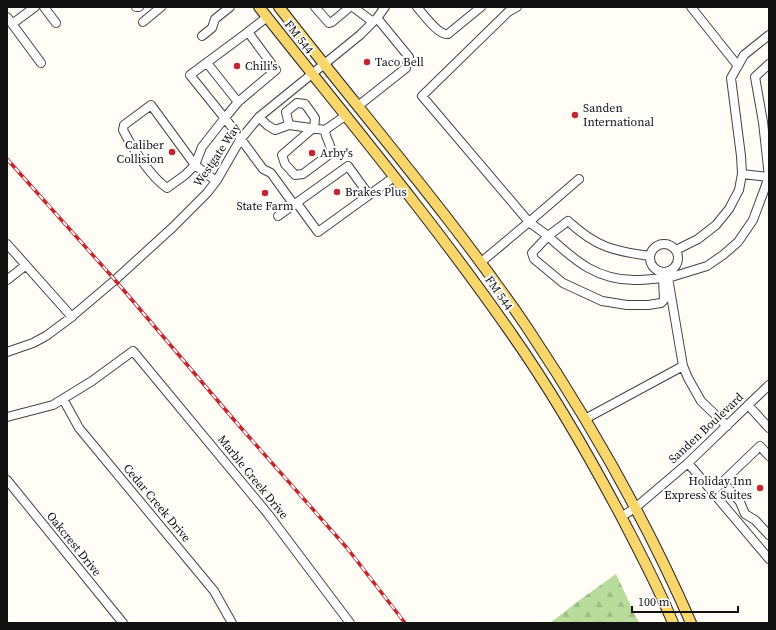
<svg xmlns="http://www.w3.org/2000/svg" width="776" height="630" font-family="'Source Serif 4',serif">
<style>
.forest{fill:url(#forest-firs)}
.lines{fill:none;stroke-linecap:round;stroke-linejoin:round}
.minor-casing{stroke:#444;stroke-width:10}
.major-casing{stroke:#222;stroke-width:12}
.minor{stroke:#fff;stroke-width:8}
.major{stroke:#f9d66b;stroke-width:10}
.rail-casing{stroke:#c4262e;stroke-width:3.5}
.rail{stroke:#fff;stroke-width:2;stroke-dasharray:6;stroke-linecap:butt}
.poi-dot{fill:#c4262e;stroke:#fff;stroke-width:1.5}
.labels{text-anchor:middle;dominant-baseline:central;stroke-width:4;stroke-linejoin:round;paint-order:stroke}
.street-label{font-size:12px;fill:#111;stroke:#fff}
.poi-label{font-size:12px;fill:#111;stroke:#fff;text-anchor:start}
</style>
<defs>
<pattern id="forest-firs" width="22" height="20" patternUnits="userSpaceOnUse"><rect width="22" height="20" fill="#b9dc9c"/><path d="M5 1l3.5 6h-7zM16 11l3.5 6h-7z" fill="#9ebc85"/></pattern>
</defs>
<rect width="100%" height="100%" fill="#fffdf5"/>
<path class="forest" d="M616,574L639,623H550L581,599Z"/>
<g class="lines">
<g class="minor-casing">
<path id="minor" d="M44,7L56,23
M136,7H139
M315,7L329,23L332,22L350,7
M353,7L373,22
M417,7C423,14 439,36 448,34L481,7
M517,7L508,12L422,96L529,222L579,179
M691,7L738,66
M7,17L41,63
M143,22L161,7
M12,24L35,7
M248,32L267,17
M202,36L212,28L215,19L230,7
M207,63L238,102
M769,64L755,77L763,122L769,177
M151,105L195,165L185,175L167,188C151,177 132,148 123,130L124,125Z
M358,106L406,68L409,57L377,18
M259,117L267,125L275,130L289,125L325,130L345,116
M289,125L286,112L297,103L305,104L315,118L314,129
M312,129L282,155L285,164L295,175L303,174L331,153C332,144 325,139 325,130
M742,174L769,177
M216,181L195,165L202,147L224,119L238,102L276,70L248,32L190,75L235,131L263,169L271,173L292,202L299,206L318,232L394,177
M278,216L348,166L369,195
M650 258a14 14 0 1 1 28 0a14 14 0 1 1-28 0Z
M7,244L72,317
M676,250L698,239L716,225L729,209L739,190L742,174L741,156L731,78L744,55L769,35
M480,263L529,222L548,236L568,221C596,247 613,251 650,256
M667,272L683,366L688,378L701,401L727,426
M663,278L664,300L661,303L648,305H627L602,301L563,283L534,259L532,253L548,236C575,261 598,281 637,280C647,280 658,278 668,278L707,266L723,255L738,242L753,220L769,177
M7,280L26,265
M7,352L33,343L46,336L69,319L115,280L173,227L207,193L217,180L240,140L259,117L360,35L377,18L385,7
M63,399L79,428L214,591L232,623
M748,405L769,428
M7,417L53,405L92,381L133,351L268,514L350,623
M585,419L683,366
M688,463L769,559
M7,480L123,623
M723,482L740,502L745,514L755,520L769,535
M712,492L760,446L769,456
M621,517L635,508L688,463L769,385"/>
</g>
<g class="major-casing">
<path id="major" d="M259,7C345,116 434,222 513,336C553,393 588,454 621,516C639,551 658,586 673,623
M279,7C362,114 452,217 528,329C590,422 646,520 691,623"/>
</g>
<use href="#minor" class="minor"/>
<use href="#major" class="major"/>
<g class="rail-casing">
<path id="rail" d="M7,159L115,280L235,421L347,548L405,623"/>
</g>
<use href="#rail" class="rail"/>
</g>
<g class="poi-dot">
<circle cx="367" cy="62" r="4"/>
<circle cx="237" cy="66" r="4"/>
<circle cx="575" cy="115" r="4"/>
<circle cx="172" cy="152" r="4"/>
<circle cx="312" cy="153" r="4"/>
<circle cx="337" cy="192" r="4"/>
<circle cx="265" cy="193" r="4"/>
<circle cx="760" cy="488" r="4"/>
</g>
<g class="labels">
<g class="street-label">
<text transform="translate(299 37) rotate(52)">FM 544</text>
<text transform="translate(217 155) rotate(-56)">Westgate Way</text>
<text transform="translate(499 293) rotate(55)">FM 544</text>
<text transform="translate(706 428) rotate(-43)">Sanden Boulevard</text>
<text transform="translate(253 477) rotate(51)">Marble Creek Drive</text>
<text transform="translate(157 503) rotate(50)">Cedar Creek Drive</text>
<text transform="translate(74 544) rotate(51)">Oakcrest Drive</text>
</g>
<g class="poi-label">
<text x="375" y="62">Taco Bell</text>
<text x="245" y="66">Chili's</text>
<text x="583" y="108">Sanden<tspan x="583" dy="14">International</tspan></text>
<text x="164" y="145" text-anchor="end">Caliber<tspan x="164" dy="14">Collision</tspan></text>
<text x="320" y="153">Arby's</text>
<text x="345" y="192">Brakes Plus</text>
<text x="265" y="206" text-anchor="middle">State Farm</text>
<text x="752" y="481" text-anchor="end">Holiday Inn<tspan x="752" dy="14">Express &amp; Suites</tspan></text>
</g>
</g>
<rect width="776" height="630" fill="none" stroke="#111111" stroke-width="16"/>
<path d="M632 606v6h106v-6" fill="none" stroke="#111111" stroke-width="2"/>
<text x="638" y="606" font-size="12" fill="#111111" stroke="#ffffff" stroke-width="3" paint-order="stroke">100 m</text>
</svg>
